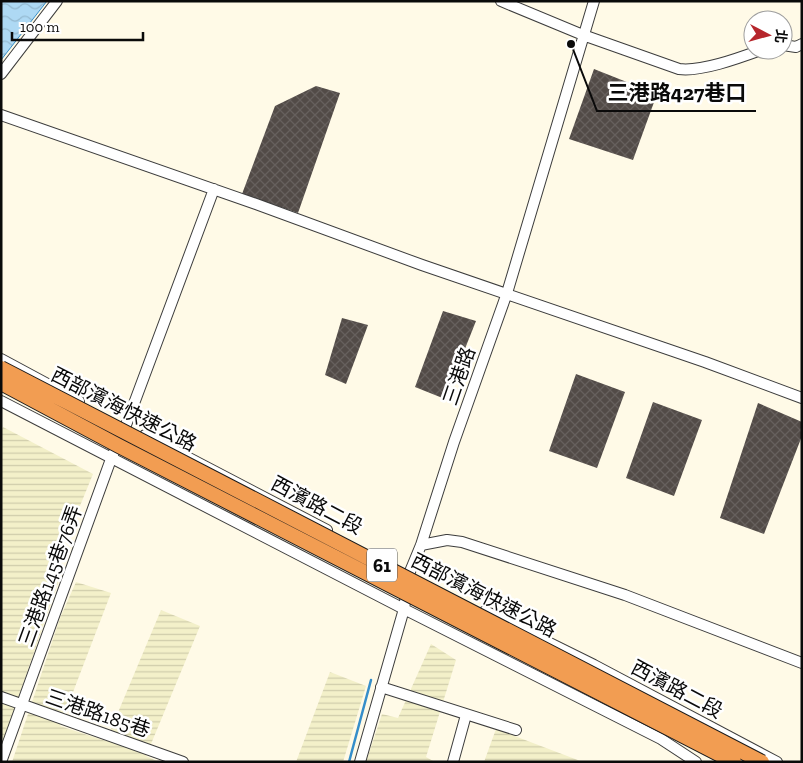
<svg xmlns="http://www.w3.org/2000/svg" width="803" height="763" font-family="'Zilla Slab','Noto Sans TC',serif">
<style>
.farmland{fill:url(#farmland-rules)}
.water{fill:url(#water-waves);stroke:#368eca}
.lines{fill:none;stroke-linecap:round;stroke-linejoin:round}
.stream{stroke:#368eca;stroke-width:2.5}
.building{fill:url(#building-cross-hatch)}
.minor-casing{stroke:#3d3d3d;stroke-width:12}
.minor{stroke:#fff;stroke-width:10}
.highway-bridge-casing{stroke:#1b1b1b;stroke-width:16;stroke-linecap:butt}
.highway-bridge{stroke:#f29d52;stroke-width:14}
.labels{text-anchor:middle;dominant-baseline:central;stroke-width:5;stroke-linejoin:round;paint-order:stroke}
.shield{fill:#fff;stroke:#545454;stroke-width:1}
.shield-label{font-size:19px;font-weight:bold;fill:#0a0a0a}
.street-label{font-size:20px;fill:#0a0a0a;stroke:#fff}
.leader{fill:none;stroke:#0a0a0a;stroke-width:2}
.callout-dot{fill:#0a0a0a;stroke:#fff;stroke-width:2}
.callout-label{font-size:21px;text-anchor:middle;font-weight:bold;fill:#0a0a0a;stroke:#fff;stroke-width:5;stroke-linejoin:round;paint-order:stroke}
</style>
<defs>
<pattern id="farmland-rules" width="6" height="5" patternUnits="userSpaceOnUse" patternTransform="scale(1.25)"><rect width="6" height="5" fill="#f3f0c9"/><path d="M0 2.5h6" fill="none" stroke="#cfccab"/></pattern>
<pattern id="water-waves" width="16" height="10" patternUnits="userSpaceOnUse" patternTransform="scale(1.25)"><rect width="16" height="10" fill="#aed9f4"/><path d="M0 5q4-4 8 0t8 0" fill="none" stroke="#94b9d0"/></pattern>
<pattern id="building-cross-hatch" width="8" height="8" patternUnits="userSpaceOnUse" patternTransform="scale(1.25)"><rect width="8" height="8" fill="#524b47"/><path d="M0 0l8 8M0 8l8-8" fill="none" stroke="#66605d"/></pattern>
</defs>
<rect width="100%" height="100%" fill="#fffae7"/>
<path class="farmland" d="M3,427L93,474L53,572L60,577L1,748V432Z
M76,582L111,593L60,726L106,741L161,610L200,626L146,756L159,762H12L60,618Z
M431,644L456,660L426,757L435,762H366L382,714L398,718Z
M330,672L366,686L343,762H296Z
M496,729L583,762H484Z"/>
<path class="water" d="M2,1H47L1,60V2Z"/>
<g class="lines">
<path class="stream" d="M349,762L371,680"/>
</g>
<path class="building" d="M594,69L657,94L633,160L569,139Z
M316,86L340,93L298,213L242,194L275,106Z
M443,311L476,321L445,399L415,387Z
M342,318L368,325L346,384L325,375Z
M576,374L625,392L597,468L549,451Z
M653,402L702,420L674,496L626,478Z
M758,403L802,422V436L764,534L720,518Z"/>
<g class="lines">
<g class="minor-casing">
<path id="minor" d="M501,1L583,35L679,69C701,72 739,58 761,50
M783,45L796,47L802,44
M1,74L57,1
M1,115L256,204L422,265L705,362L802,398
M1,359L79,401
M1,401L404,609L661,739L696,762
M145,435L327,530
M421,545L447,540L462,542L625,595L802,663
M485,611L594,665L777,762
M381,687L516,730
M1,697L183,762
M1,762L111,459L126,425L214,189
M360,762L404,609L409,574L421,545L454,442L507,293L594,1
M453,762L466,715"/>
</g>
<use href="#minor" class="minor"/>
<g class="highway-bridge-casing">
<path id="highway-bridge" d="M1,368L762,762
M1,383L119,446L734,762"/>
</g>
<use href="#highway-bridge" class="highway-bridge"/>
</g>
<g class="labels">
<rect class="shield" x="367" y="548.5" width="30" height="33" rx="4"/>
<g class="shield-label">
<text x="382" y="565">61</text>
</g>
<g class="street-label">
<text transform="translate(459 376) rotate(-71)">三港路</text>
<text transform="translate(124 409) rotate(27)">西部濱海快速公路</text>
<text transform="translate(317 505) rotate(28)">西濱路二段</text>
<text transform="translate(50 576) rotate(-70)">三港路145巷76弄</text>
<text transform="translate(484 595) rotate(27)">西部濱海快速公路</text>
<text transform="translate(677 689) rotate(28)">西濱路二段</text>
<text transform="translate(98 713) rotate(19)">三港路185巷</text>
</g>
</g>
<path class="leader" d="M571 44L597 111H756"/>
<circle class="callout-dot" cx="571" cy="44" r="5"/>
<g class="callout-label">
<text x="677" y="100">三港路427巷口</text>
</g>
<rect width="803" height="763" fill="none" stroke="#0a0a0a" stroke-width="5"/>
<g transform="translate(768 35) rotate(96)"><circle r="24" fill="#ffffff" stroke="#9d9d9d"/>
<path d="M0-4L9 19L0 12L-9 19Z" fill="#b6262c"/>
<text y="-8" font-size="14" font-weight="bold" text-anchor="middle" fill="#0a0a0a">北</text>
</g>
<path d="M12 32v8h131v-8" fill="none" stroke="#0a0a0a" stroke-width="2.5"/>
<text x="20" y="32" font-size="15" fill="#0a0a0a" stroke="#ffffff" stroke-width="4" paint-order="stroke">100 m</text>
</svg>
